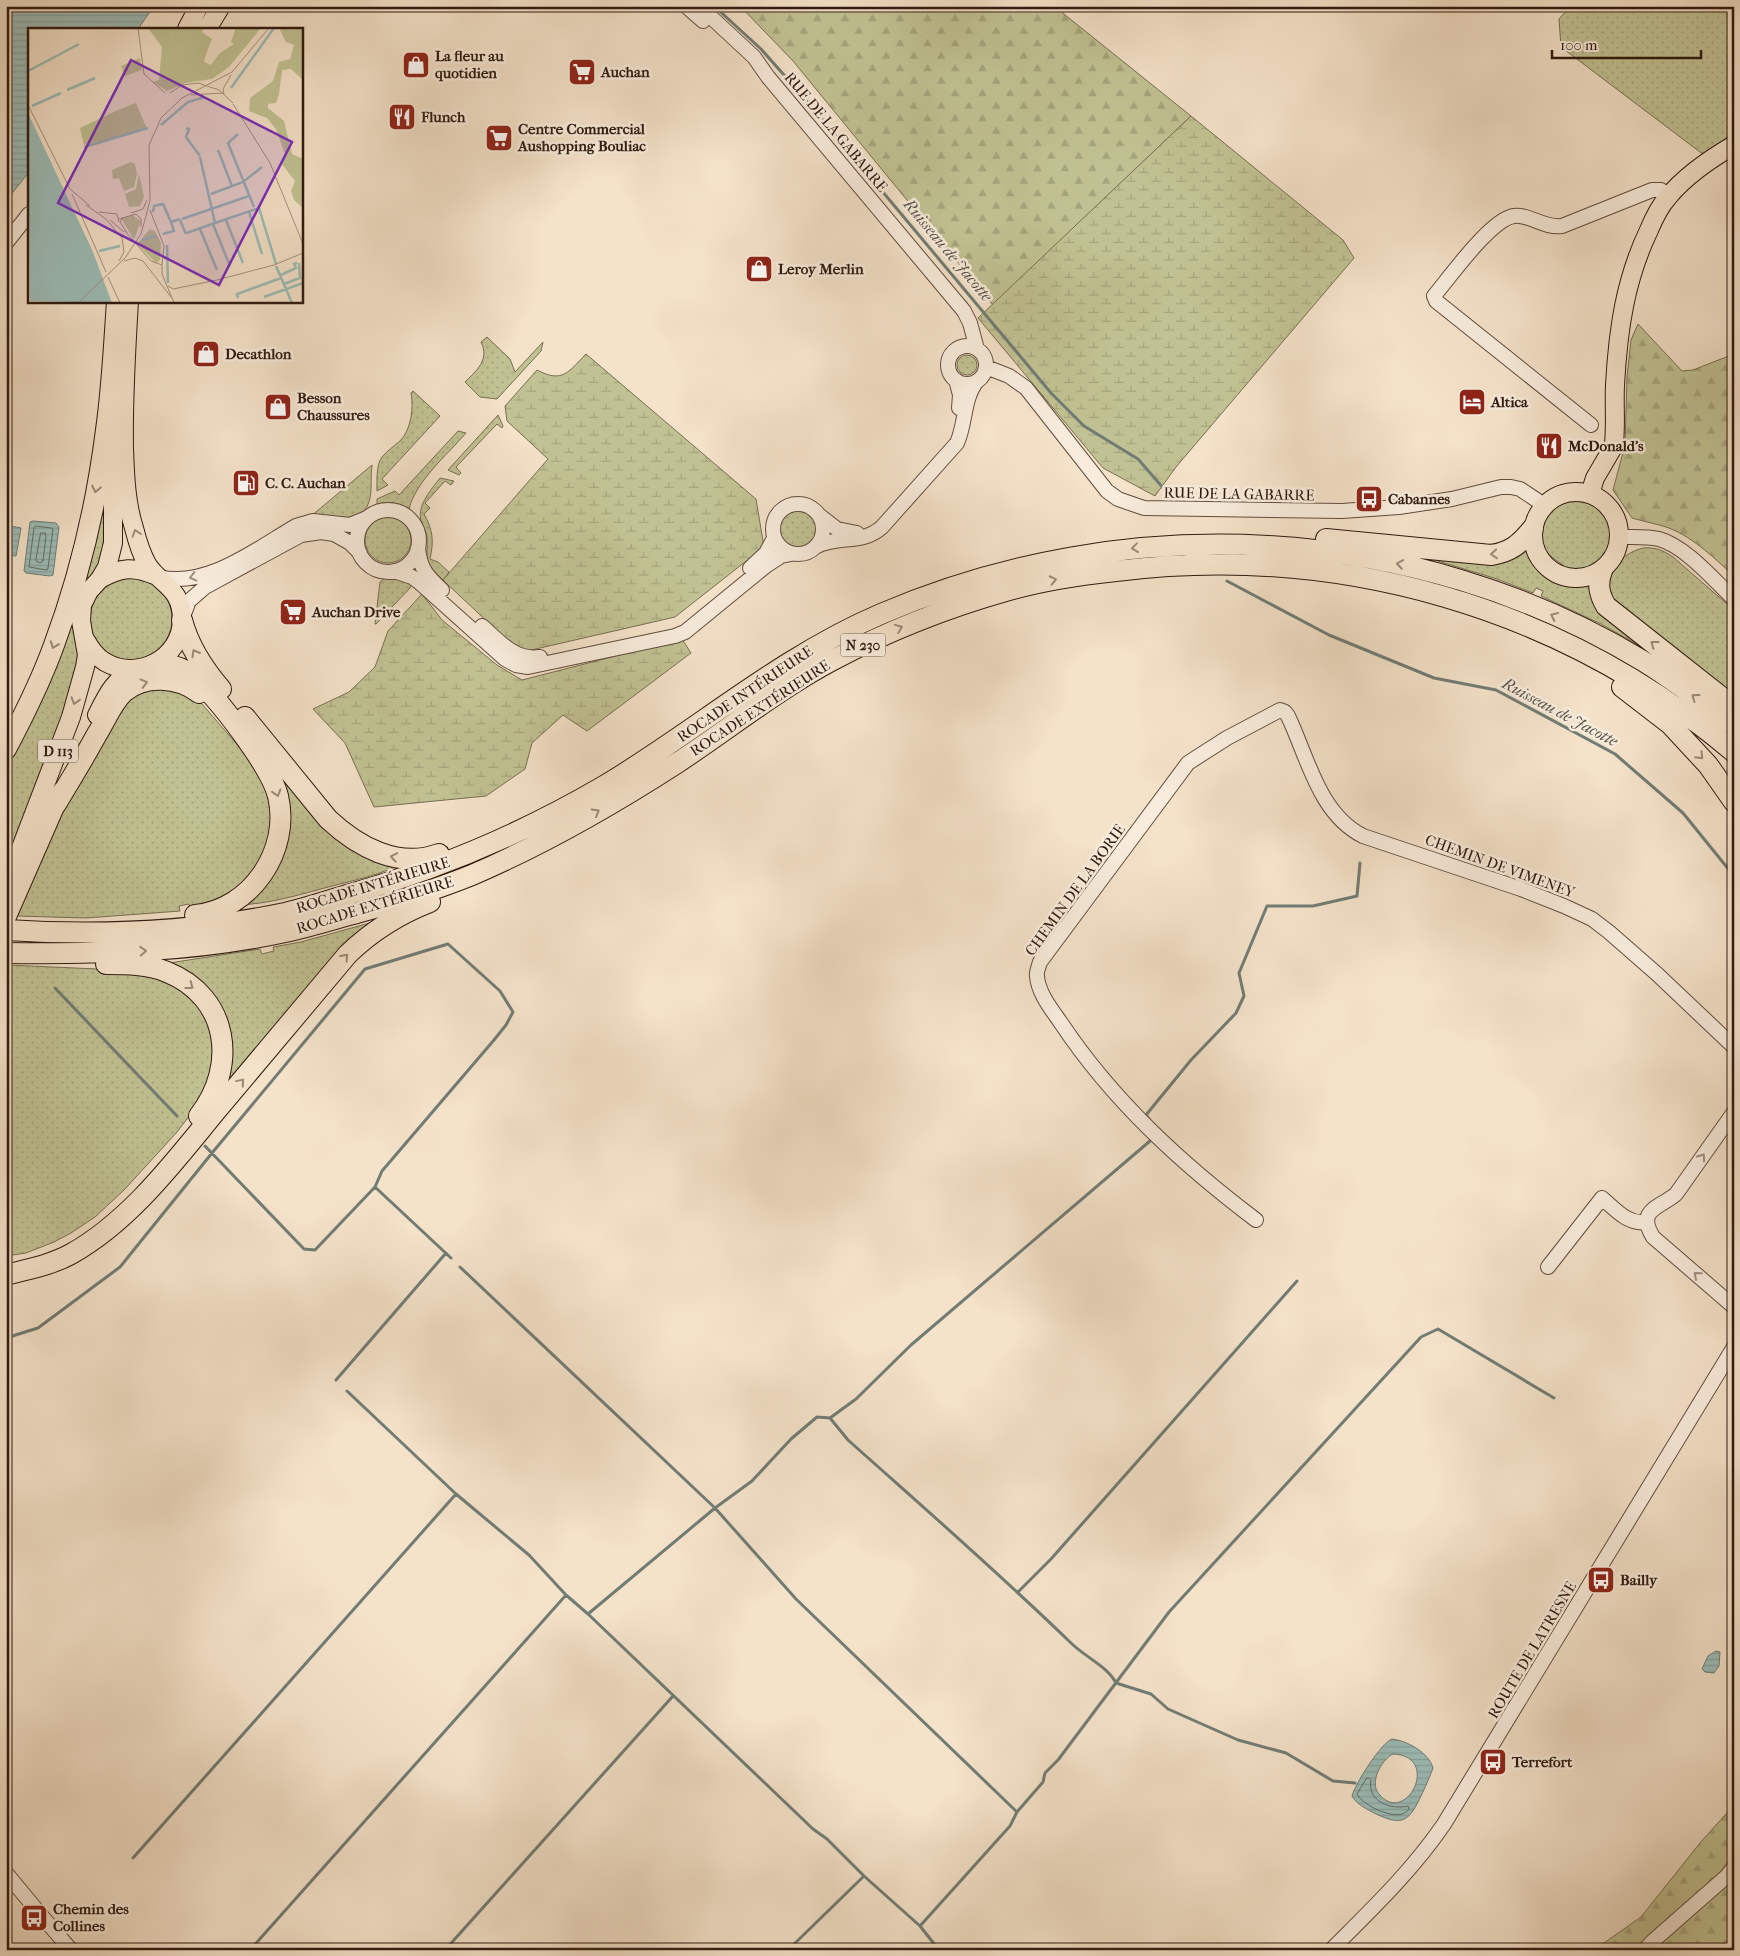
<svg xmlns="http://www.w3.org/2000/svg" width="1740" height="1956" font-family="'IM FELL French Canon',serif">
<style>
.grass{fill:url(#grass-dots);stroke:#786e52}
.forest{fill:url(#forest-firs);stroke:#786e52}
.wetland{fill:url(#wetland-marsh);stroke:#786e52}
.water{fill:url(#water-rules);stroke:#717c75;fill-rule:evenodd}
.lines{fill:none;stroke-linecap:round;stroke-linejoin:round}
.shore{stroke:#666c64;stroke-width:1}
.stream{stroke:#717c75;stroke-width:3}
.minor-casing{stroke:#614c3e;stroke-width:16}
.major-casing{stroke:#301a10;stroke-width:20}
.highway-casing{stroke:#301a10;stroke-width:22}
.minor{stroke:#f8ecdc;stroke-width:14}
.major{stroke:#f4e2c9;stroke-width:18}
.highway{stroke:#f4e2c9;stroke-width:20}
.oneway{stroke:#9c8876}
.oneway2{stroke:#9e8e80}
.labels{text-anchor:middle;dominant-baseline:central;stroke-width:5;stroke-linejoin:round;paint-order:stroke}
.shield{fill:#f8ecdc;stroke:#6c594d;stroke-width:1}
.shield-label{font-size:14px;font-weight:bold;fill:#301a10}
.poi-label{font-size:15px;font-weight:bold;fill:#301a10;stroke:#f8ecdc;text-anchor:start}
.street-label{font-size:15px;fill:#301a10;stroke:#f8ecdc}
.water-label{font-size:16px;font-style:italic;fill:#56534b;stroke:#f8ecdc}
.inset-river{fill:none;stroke:#9cbdb8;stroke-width:2.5}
.inset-road{fill:none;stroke:#a6927f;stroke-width:1}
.view{fill:#7b2cbf;fill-opacity:0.15;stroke:#7b2cbf;stroke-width:2.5}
.inset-edge{fill:none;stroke:#301a10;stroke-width:2.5}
</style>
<defs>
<pattern id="grass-dots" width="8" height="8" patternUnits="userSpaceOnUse" patternTransform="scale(1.25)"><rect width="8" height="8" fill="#c1c293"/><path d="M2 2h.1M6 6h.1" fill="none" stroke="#a6a67e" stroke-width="1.8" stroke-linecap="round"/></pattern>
<pattern id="forest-firs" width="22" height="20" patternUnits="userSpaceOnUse" patternTransform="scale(1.25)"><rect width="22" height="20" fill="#c1c293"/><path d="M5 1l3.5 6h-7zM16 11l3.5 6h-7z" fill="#a6a67e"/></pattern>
<pattern id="wetland-marsh" width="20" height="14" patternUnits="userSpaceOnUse" patternTransform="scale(1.25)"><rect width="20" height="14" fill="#c1c293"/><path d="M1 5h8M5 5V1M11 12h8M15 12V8" fill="none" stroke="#a6a67e"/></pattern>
<pattern id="water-rules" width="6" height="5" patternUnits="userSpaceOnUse" patternTransform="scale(1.25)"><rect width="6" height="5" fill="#9cbdb8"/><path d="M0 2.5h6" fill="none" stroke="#87a29d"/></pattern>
</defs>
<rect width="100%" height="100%" fill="#f4e2c9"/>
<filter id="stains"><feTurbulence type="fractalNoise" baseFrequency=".004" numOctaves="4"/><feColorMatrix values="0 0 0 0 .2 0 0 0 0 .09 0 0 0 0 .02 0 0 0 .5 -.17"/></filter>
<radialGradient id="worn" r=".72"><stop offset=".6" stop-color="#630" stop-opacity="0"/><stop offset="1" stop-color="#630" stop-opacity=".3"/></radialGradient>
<path class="grass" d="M1571,6H1718L1734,19V132L1704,155L1561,47L1559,19Z
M487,337L510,359L515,372L543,342L541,351L497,399L480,397L465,382C476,371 490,360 481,342Z
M957 365a10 10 0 1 1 20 0a10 10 0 1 1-20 0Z
M413,391L440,416L382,479L388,485L377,491C377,481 376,465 382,457C387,451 394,446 400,441C411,430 414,408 411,393Z
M498,415L503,426L502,428L497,424L456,467L461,473L459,475L448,470Z
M458,431L466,433C447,455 416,481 409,509C400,503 387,500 377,505V499L395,491L399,495Z
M372,465C369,489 377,504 354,520L310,517Z
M104,475L107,550L98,572L81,649L64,717L8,861H6V758Z
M440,478L454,481L451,485L445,481L425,503L430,508L424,514C433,530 434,541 430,559L438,562L449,572L443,580C423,563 428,561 427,538C427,532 424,529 422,524C415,507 431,490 440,478Z
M1575,498C1634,505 1616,576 1577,572C1568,571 1550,555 1541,549C1535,521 1547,504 1575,498Z
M779 530a19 19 0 1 1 38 0a19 19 0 1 1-38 0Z
M365 540a23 23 0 1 1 46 0a23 23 0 1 1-46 0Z
M1526,544C1538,574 1559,590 1592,582L1656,655L1601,624L1541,596L1543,591L1536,588L1533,593L1497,579L1418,555Z
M1643,548C1655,547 1663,550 1673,557L1734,610V695L1611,600L1605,576C1620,562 1622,554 1643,548Z
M403,577L411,584L410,588L376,624H375L380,582L385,578Z
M90 619a41 41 0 1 1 82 0a41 41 0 1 1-82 0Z
M152,684L196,697L240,748L258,773L271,801L272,833L259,869L227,898L190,909L189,904L179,906L180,911L86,918L17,916L64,806L114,710Z
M274,765L297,791L401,864C380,875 355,880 332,886C302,894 270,904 238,905L288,803L284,784Z
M384,919L198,1125L228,1041L169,963L260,949L262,954L274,951L273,947L301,942Z
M6,965L121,970L150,973L193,996L213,1032V1072L197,1106L177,1132L125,1189L95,1217L71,1233L54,1242L26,1253L6,1256Z"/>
<path class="forest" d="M740,6H1054L1191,116L993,305L793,61Z
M1638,324L1682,371L1693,370L1734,354V576C1713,557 1690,534 1663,526C1652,523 1642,521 1632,518L1613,490L1625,445L1627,377L1631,340Z
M1734,1805V1936L1715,1950H1594L1641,1917L1700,1843Z"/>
<path class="wetland" d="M1191,116L1343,240L1354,258L1176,467L1155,496L1103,468L978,318Z
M586,354L756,499L764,547L675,617L527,651L511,644L443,580L548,459L507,421L505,406L537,370C563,384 569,371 586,354Z
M422,594L442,620L497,665L522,680L682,639L691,653L587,731L563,715L532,743L525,769L486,796L374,807L345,743L313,709L349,692L375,667L388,631Z"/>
<path class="water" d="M6,6H154L138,29H29V172L6,201Z
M33,521L56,523L59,527L53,575L50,576L26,573L24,571L30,522Z
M6,525L21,528L16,556L6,555Z
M1716,1651L1720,1652L1719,1666L1714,1673L1705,1672L1702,1669L1708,1656Z
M1392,1739C1408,1741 1429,1753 1433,1768C1429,1779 1424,1790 1419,1800C1408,1823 1400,1825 1376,1814C1367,1809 1357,1805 1352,1796C1355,1784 1381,1743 1392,1739ZM1393,1754C1442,1756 1406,1827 1379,1794C1369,1783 1381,1760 1393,1754Z"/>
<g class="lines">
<path class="shore" d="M36,526L51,528L53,529L48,568L47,570L29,567L34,528Z
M41,533H45L46,536L43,561L40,563L36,561Z
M1369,1778L1371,1780C1367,1802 1391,1810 1408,1806L1409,1809C1400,1824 1363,1806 1357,1794L1366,1779Z"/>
<path class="stream" d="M714,6L761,49L800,93L1051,393L1084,426L1138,459L1171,497
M1227,581L1329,635L1434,678L1496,690L1615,754L1683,813L1734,876
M55,988L177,1116
M1149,1119L1146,1115L1191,1060L1236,1013L1244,996L1239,973L1267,906H1313L1357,896L1360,863
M205,1146L304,1249L315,1250L375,1187L451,1258
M460,1267L715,1508L796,1599L1017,1812
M6,1338L38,1328L120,1267L212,1153L365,969L448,944L500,991L513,1012L506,1025L494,1040L382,1171L375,1187
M336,1380L446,1253
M347,1391L456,1494L529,1555L566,1595L588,1614L715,1508L752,1481L791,1439L817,1417L830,1418L856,1399L911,1345L1150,1141
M830,1418L848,1440C923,1507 999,1573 1071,1643C1085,1657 1107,1666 1116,1683L1151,1694L1168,1709L1238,1740L1286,1753L1333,1781L1355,1783
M1018,1592L1051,1559L1297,1281
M588,1614L813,1829L827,1839L864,1876L920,1926L939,1950
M133,1858L456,1494
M920,1926L1010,1826L1017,1812L1043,1782L1045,1773L1058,1760L1169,1612L1421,1337L1438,1329L1554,1398
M250,1950L566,1595
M445,1950L673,1696
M788,1950L864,1876"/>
<g class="minor-casing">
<path id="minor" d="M686,6L703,21
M699,6L754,57L768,77L964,311L970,323L977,349
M6,243L29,214
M948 365a19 19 0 1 1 38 0a19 19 0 1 1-38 0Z
M986,367L1009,376L1026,388L1107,491L1118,499L1144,508L1342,511L1399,507L1452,499L1501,487H1511L1520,489L1544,505
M956,380L960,395L959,408
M1591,425L1436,301L1434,296C1450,277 1491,219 1514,216C1530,214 1542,228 1562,226L1652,190H1661L1668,196
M773 529a25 25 0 1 1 50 0a25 25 0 1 1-50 0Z
M357 541a31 31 0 1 1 62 0a31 31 0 1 1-62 0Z
M819,515L837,529L857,533
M1620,537C1632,537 1646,536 1659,539C1685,546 1714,580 1734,599
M817,546C840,535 862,545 882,527L957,443C966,423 963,399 977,381
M418,548C420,569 427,576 442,590
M750,568L766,553L774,538
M394,571L412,577L419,582L505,659L516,665L528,667L675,636L685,632L767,565L781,556L791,554
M159,577C206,589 258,548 296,526L313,521L350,525L367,518
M182,619L189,601L205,587L301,535L321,532L334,534L350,543L360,553
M482,626C499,641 515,661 540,657
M1734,1112L1676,1194C1660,1208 1636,1209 1653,1237L1734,1307
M1256,1220C1182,1164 1113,1101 1061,1023C1052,1010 1038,993 1037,976C1036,972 1039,966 1040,962L1188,763L1227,738L1280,710L1285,712L1288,716C1308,758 1319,814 1363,836L1521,889L1564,906L1592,919L1609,932L1657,974L1734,1047
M1548,1267L1602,1198C1616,1210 1628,1225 1647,1222
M6,1873L40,1914L71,1950
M1331,1950C1371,1910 1412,1871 1444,1824L1734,1347
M1645,1950L1653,1941L1727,1876L1734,1867"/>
</g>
<g class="major-casing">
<path id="major" d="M187,29L199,6
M207,29L221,6
M1533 535a43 43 0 1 1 86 0a43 43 0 1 1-86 0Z
M1590,494L1595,478L1612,449L1614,443C1616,424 1614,404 1615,385C1618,330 1625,280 1649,230C1654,218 1659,207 1668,197C1685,176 1710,159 1734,145
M100,579C121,567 134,566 157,576
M85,639C90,648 96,657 105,662C137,681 181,659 182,620C182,587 160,585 147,564C141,553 137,540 134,528C126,503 125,476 124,449C123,400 126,351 129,301
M97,715C107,695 114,679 135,670
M6,887L71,717L85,667L87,655L81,621L82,605L89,591L100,579L107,567L113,543V436
M6,919L62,791"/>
</g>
<g class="highway-casing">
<path id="highway" d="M1326,539L1491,555C1511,552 1520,544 1533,528
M1602,571C1597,584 1599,594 1606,606L1734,707
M182,620C189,647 203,668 221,689
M153,665C166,664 177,665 189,673C213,690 271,767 278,796C291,850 251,910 195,915
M1622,687L1670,724L1708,765L1734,802
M245,717L328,819C358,847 398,869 439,854
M6,749C24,715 41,681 54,645C79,578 97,501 106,430C112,388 114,344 117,301
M56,804C70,781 84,758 97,734C106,720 112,703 124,692C145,674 179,677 199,693
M6,930C99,936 194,932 285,913C306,908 327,901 347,895C439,869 522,834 604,786C698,730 780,657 881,614C1126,509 1413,522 1643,661C1674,680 1704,703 1734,726
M6,953C100,954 193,952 285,932C309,927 333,919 357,913C396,902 435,890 472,875C544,844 612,805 677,763C729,729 778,689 833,660C888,631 946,608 1006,591C1042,580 1079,575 1116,571C1339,543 1562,607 1734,752
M106,964C126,964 148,964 167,972C229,997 238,1066 199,1116
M6,1275C28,1269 51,1265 71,1254C130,1221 174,1162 216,1111C260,1058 304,1006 348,954C372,931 399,914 430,902"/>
</g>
<use href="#minor" class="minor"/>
<use href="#major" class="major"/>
<use href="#highway" class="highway"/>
</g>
<defs><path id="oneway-chevron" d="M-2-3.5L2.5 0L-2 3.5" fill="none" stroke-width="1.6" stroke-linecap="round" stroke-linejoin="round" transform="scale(1.25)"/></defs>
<g class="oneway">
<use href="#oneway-chevron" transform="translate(96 489) rotate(101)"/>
<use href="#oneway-chevron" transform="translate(136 533) rotate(-108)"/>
<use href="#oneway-chevron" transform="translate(1135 548) rotate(173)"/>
<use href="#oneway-chevron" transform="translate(1494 554) rotate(175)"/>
<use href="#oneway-chevron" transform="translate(1400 564) rotate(-170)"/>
<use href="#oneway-chevron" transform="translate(1053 580) rotate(-12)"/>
<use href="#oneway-chevron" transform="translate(1554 616) rotate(-155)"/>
<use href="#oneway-chevron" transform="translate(899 628) rotate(-22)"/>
<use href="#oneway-chevron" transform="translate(1654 644) rotate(-143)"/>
<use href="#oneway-chevron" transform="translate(54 645) rotate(110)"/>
<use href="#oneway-chevron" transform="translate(195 653) rotate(-120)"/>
<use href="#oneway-chevron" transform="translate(144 683) rotate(-15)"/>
<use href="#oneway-chevron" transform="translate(1695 697) rotate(-144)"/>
<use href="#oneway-chevron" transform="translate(75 701) rotate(107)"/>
<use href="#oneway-chevron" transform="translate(1700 756) rotate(47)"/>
<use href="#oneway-chevron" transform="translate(277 793) rotate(73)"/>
<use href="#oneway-chevron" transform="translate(596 812) rotate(-30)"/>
<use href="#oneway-chevron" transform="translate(394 857) rotate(-170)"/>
<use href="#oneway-chevron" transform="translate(143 951) rotate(-4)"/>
<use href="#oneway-chevron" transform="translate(345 957) rotate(-48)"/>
<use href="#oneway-chevron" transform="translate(190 986) rotate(37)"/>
<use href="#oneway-chevron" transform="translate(241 1082) rotate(-50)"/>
</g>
<g class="oneway2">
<use href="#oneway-chevron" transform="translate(193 577) rotate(166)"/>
<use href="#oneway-chevron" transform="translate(1702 1157) rotate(-54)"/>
<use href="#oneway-chevron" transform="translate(1697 1275) rotate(-139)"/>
</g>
<defs>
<g id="shop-square" transform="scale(1.4375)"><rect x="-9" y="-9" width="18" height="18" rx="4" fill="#8f2418" stroke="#f8ecdc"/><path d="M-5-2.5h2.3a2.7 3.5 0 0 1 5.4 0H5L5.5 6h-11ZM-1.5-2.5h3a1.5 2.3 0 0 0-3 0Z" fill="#fff"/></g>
<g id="supermarket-square" transform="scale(1.4375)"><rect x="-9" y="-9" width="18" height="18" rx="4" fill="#8f2418" stroke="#f8ecdc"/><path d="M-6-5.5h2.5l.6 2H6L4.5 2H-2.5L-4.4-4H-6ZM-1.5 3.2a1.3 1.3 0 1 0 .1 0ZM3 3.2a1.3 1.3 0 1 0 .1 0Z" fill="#fff"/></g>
<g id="restaurant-square" transform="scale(1.4375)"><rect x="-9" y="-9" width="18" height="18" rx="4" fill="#8f2418" stroke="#f8ecdc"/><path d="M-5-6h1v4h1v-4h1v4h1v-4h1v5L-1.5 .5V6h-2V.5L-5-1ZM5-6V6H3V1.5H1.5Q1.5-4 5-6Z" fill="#fff"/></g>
<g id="hotel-square" transform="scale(1.4375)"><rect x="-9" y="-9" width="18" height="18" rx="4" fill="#8f2418" stroke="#f8ecdc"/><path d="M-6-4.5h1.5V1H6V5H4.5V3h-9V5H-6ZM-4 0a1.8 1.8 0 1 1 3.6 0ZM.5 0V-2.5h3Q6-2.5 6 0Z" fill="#fff"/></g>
<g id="fuel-square" transform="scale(1.4375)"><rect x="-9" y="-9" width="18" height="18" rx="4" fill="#8f2418" stroke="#f8ecdc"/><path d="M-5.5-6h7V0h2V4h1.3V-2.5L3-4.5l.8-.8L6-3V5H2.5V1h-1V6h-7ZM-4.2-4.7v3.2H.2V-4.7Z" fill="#fff"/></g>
<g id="bus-square" transform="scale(1.4375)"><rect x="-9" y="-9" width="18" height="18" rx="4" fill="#8f2418" stroke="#f8ecdc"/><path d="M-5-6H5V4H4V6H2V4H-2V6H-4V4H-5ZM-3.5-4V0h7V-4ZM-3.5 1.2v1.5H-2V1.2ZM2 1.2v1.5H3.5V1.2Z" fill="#fff"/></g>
</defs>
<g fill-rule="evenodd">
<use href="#shop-square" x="416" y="65"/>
<use href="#supermarket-square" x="582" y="72"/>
<use href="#restaurant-square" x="402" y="117"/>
<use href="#supermarket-square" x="499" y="138"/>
<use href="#shop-square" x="759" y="269"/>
<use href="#shop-square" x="206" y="354"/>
<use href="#hotel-square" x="1472" y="402"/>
<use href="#shop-square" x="278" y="407"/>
<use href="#restaurant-square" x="1549" y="446"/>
<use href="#fuel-square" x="246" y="483"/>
<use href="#bus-square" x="1369" y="499"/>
<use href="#supermarket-square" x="293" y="612"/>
<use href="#bus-square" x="1601" y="1580"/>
<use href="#bus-square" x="1493" y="1762"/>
<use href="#bus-square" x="34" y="1918"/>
</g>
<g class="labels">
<g class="shield">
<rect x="840.5" y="633.5" width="45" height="23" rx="4"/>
<rect x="38" y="739.5" width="40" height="23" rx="4"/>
</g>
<g class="shield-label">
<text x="863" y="645">N 230</text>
<text x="58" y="751">D 113</text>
</g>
<g class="poi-label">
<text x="435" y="56">La fleur au<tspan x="435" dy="17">quotidien</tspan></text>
<text x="601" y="72">Auchan</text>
<text x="421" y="117">Flunch</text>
<text x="518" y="129">Centre Commercial<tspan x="518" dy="17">Aushopping Bouliac</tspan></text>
<text x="778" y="269">Leroy Merlin</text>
<text x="225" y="354">Decathlon</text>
<text x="297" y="398">Besson<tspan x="297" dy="17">Chaussures</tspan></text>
<text x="1491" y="402">Altica</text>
<text x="1568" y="446">McDonald's</text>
<text x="265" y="483">C. C. Auchan</text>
<text x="1388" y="499">Cabannes</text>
<text x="312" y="612">Auchan Drive</text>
<text x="1620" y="1580">Bailly</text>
<text x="1512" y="1762">Terrefort</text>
<text x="53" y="1909">Chemin des<tspan x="53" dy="17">Collines</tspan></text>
</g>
<g class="street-label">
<text transform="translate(836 132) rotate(50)">RUE DE LA GABARRE</text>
<text transform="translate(1239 494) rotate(1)">RUE DE LA GABARRE</text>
<text transform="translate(745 694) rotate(-34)">ROCADE INTÉRIEURE</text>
<text transform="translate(760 708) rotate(-33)">ROCADE EXTÉRIEURE</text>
<text transform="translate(1500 866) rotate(20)">CHEMIN DE VIMENEY</text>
<text transform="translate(373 885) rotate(-17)">ROCADE INTÉRIEURE</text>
<text transform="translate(1075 890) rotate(-54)">CHEMIN DE LA BORIE</text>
<text transform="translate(375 905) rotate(-17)">ROCADE EXTÉRIEURE</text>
<text transform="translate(1532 1650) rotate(-59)">ROUTE DE LATRESNE</text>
</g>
<g class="water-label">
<text transform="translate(948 250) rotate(50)">Ruisseau de Jacotte</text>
<text transform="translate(1560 712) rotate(28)">Ruisseau de Jacotte</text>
</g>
</g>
<g transform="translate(28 28)">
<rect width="275" height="275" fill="#f4e2c9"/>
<path d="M112,30L114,42L97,48L93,38ZM104,187L113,193L106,212L93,190ZM122,201L127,203L133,215L132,232L128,235L109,216Z" fill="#c1c293"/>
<path d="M120,0H141L145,15L165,25L180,18L176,34L183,37L192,25L207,15V0H233L201,39L184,51L157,55L139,63L125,54L131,52L134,19ZM251,0H275V52L263,41L254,42L251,66L248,75L240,76V80L256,93L264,126L275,131V180L266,172L263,163L267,153L253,135L258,129L248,101L239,90L221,83L222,70L245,53L251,34L262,31L266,17L258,14ZM90,82L97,107L56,117L52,100Z" fill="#c1c293"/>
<path d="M108,75L119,101L97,108L90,82ZM103,134L107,136L109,146L106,159L96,163L91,150L85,151L84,142ZM111,146L116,169L112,178L101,179L97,166L108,161Z" fill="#c1c293"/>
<path d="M208,0H231L210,18L203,14Z" fill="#c1c293"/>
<path d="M141,0H176L174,4L184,11L176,31L145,15Z" fill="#c1c293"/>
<path d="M0,85L65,224L84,275L2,273Z" fill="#9cbdb8"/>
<path class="inset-river" d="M0,43L51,16M203,60L246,0M39,62L67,50M4,78L33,65M133,97L160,74L177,69M158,100L161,101L158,109L172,128M210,106L200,115L226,179M56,119L120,100M190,122L204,158M0,153L38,242L46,275M183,166L215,154L234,139M125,184L126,178L135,176L143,194M221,184L234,226M154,191L221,168M152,192L158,206M198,192L215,235M187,195L231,180L248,236M185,196L202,238M172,201L189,242M159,205L187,195L172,129M135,206L146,203L143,194L152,191M114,212L129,208M139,217L140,255M71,223L92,218M248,238L264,275M253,247L268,240L266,236L269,235M256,256L272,250L271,235M236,269L275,255M210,270L209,266L253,250"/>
<path class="inset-road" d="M110,0L116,46L137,65M142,65L154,57L170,55L191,62L205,75M196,66L195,61L203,47M163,67L195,65M205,76L242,135L275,216M0,77L42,161L62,178M44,166L78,244M58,177L78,191L94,210L96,224L91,233M122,182L136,218L134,237M71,184L89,186L91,194M103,185L115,181L119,172M95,189L92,194L99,205M91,191L108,186L113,191V199M82,192L96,204M97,203L123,233L134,237V246L146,275M96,233L107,230L115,233L143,269M80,249L92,275M140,258L145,261L189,252L246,237L275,225M50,275L97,230L113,206L122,173L121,117L133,90L154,70L204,44L241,0"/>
<path class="view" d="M103,32L264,114L191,257L30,175Z"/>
<rect width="275" height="275" class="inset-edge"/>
</g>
<rect width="1740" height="1956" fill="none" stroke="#f4e2c9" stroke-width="25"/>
<rect x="8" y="8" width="1725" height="1941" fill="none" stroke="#301a10" stroke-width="2.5"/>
<rect x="12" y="12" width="1715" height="1931" fill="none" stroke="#301a10"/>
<path d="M1552 50v8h149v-8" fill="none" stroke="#301a10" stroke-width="2.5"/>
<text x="1560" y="50" font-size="15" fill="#301a10" stroke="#f8ecdc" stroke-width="4" paint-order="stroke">100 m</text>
<rect width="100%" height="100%" filter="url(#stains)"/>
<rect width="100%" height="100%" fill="url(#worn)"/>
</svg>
